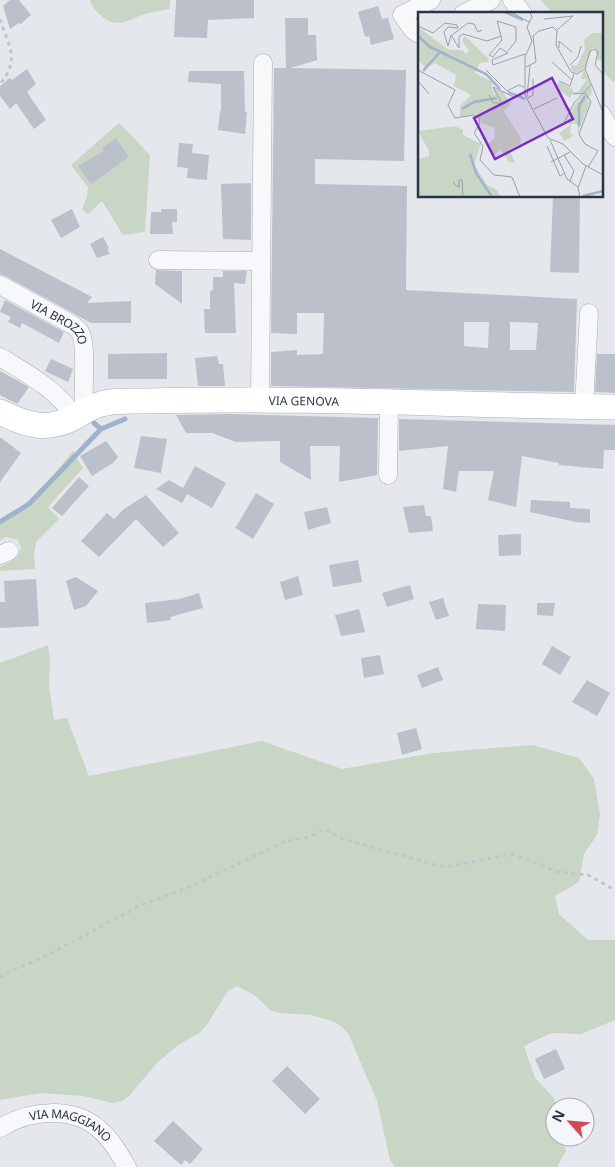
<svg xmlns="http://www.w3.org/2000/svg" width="615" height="1167" font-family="'Noto Sans',sans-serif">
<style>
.green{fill:#c9d6c5}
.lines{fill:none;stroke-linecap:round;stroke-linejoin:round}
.stream{stroke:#9fb4cc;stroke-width:5}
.building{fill:#bbc0ca;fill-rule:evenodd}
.street-casing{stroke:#a9aeb7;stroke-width:19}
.secondary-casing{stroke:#a9aeb7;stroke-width:26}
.path{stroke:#c2c5cb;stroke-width:3;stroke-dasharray:4 4;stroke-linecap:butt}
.street{stroke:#f7f8fa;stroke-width:18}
.secondary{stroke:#fff;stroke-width:25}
.labels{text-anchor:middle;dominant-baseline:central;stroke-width:4.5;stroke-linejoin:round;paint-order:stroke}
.street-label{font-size:12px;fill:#2b3445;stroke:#f4f6f9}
.inset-river{fill:none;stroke:#9fb4cc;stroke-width:2.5}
.inset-road{fill:none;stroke:#9a9fa9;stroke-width:1}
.view{fill:#7b2cbf;fill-opacity:0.15;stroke:#7b2cbf;stroke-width:2.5}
.inset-edge{fill:none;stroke:#2b3445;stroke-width:2.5}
</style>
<rect width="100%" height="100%" fill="#e4e7ec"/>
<path class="green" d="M91,0H170V9C161,11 151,12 142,15C136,17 130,21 124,22C109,26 96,14 90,1Z
M541,0H615V81L613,82L601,69V14H553Z
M119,123L150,155L145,232L123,235L102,201L88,214L82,210L87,196L88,187L71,165Z
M73,451L83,468L48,507L59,519L36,542L34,554L35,569L0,571V567L17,558L21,548L18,540L6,537L0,541V520C28,508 54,475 73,451Z
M48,645L50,659L49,685L54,720L67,718L89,776L262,741L342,769L433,753L532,745L579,758L594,779L600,815L597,835L584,854L579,882L555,896L559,914L588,940H615V1020L581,1034L551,1033L524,1046L535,1078L554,1098L556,1107L555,1137H563L566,1151L557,1167H395L390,1160L377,1101L348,1033L341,1026L332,1021L311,1015L280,1013L270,1010L254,995L237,986L228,991L206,1026L198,1034L178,1045L156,1064L130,1095L122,1101L113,1103L83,1096L41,1093L0,1100V663Z"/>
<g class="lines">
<path class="stream" d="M94,423L101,429
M0,522L29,504L101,429L125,419"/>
</g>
<path class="building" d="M10,0H19L31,15L21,24L19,23L10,29L3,6Z
M176,0H254V18L208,20L207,38L174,37Z
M378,6L382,19L388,18L394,39L371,45L369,36L365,37L358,12Z
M285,18H308V35H316L317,60L291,68L406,70L404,161L315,159V184L407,186L406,290L577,299L574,392L271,386V352L297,350V355L323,354L324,313H297V334L271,333L274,68H286ZM464,322H489L488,348L464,346ZM510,322L538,323L536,350H510Z
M27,69L36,84L27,92L46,120L34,129L16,103L10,109L0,96V86L10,78L12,80Z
M189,71H244L245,112H247L245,134L218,130L220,111H221V84L188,82Z
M116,138L129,157L91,184L78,166L104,151L102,148Z
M179,143L193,144L192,153L209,155L207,180L187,178L188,168L177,167Z
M251,183V240L223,239L221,184Z
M553,196H580L579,273L550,272Z
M72,209L80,227L61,238L51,220Z
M161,209H177V222H172L173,234H150L151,212H161Z
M103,237L109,248L107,250L110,254L97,258L90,244Z
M0,249L92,297L87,303L131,301V323H91L5,276L0,274Z
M156,270L182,271V304L155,284Z
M223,271H247L245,284L234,283L236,333H205L204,309H210V291L213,290V277H223Z
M5,300L64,332L59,343L22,323L20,328L8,322L11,317L0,312Z
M167,353V379H108V354Z
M597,354H615V393L595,392Z
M217,356L219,364H223L225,386H198L195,358Z
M51,359L73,369L68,382L45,371Z
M0,371L29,387L17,404L0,395Z
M229,414L378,418L377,475L339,482L340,446H310L311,480L280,462V441L236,442L212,433H186L176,415Z
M399,419L615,425V450H604L603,469L559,465V463L522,456L516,507L488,500L494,471H459L456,492L443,489L448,446L399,451Z
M141,436L167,439L161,473L134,468Z
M0,437L21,453L0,482Z
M106,441L118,457L113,463L92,476L80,456Z
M195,466L226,483L212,508L187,494L182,503L156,489L169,480L183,488Z
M79,477L89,486L62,516L52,508Z
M256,493L274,504L253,539L234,527H236Z
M146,495L179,533L163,547L136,519L99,557L81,541L107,513L114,519L124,509Z
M531,500L570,502V508L590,509V523L576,522L530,512Z
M424,505L426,516H431L433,531L409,533L403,507Z
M327,507L331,523L308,530L304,512Z
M521,534V555L499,556L498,535Z
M358,560L362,582L333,587L329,565Z
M298,576L303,595L285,600L280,582Z
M76,577L98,591L86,606L74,610L66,581Z
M36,579L39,626L0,628V602H5L4,581Z
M410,585L414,599L387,607L382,593Z
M199,593L203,608L170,617L171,620L147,623L145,603L180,599Z
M443,598L449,616L436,620L429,602Z
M537,603H555L553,616L537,615Z
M478,604L506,605L505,631L476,629Z
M359,609L365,632L341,636L335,615Z
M552,646L571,657L560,675L542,664Z
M380,655L384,674L364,678L361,658Z
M438,667L443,680L422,688L417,675Z
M587,680L610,693L597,716L572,702Z
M416,728L422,749L402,755L397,733Z
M556,1049L565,1069L544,1079L535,1059Z
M287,1066L320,1099L305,1114L272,1081Z
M173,1121L203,1149L190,1164L185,1160L181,1165L154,1141Z"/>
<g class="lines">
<g class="street-casing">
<g id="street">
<path d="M512,0L523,14"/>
<path d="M463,14L491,0"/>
<path d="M419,34L413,30L402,15L431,0"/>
<path d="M601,114L615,137"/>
<path d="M158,260L261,261"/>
<path id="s1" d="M0,285L71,324C74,326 78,329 80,332C88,346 82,391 84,411"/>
<path d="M0,357C28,374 56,389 75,417"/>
<path d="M260,400L263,63"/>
<path d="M584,407L589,313"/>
<path d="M388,475L389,403"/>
<path d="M0,555L9,551"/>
<path id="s2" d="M0,1128C29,1110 72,1106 99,1129C111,1139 119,1153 127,1167"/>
</g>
</g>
<g class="secondary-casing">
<g id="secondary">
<path id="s3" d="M0,412C26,425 47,432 75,417C83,412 89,408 98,405C113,400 131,401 147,401C303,397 459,405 615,407"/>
</g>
</g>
<path class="path" d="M0,19C8,45 21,59 0,84
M0,978L13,970L44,957L141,905L189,887L284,842L309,837L325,829L343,839L440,866H451L512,854L558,872L588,875L615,890"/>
<use href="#street" class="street"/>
<use href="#secondary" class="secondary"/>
</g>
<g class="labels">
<g class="street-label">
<text stroke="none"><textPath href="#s1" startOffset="71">VIA BROZZO</textPath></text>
<text stroke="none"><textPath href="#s3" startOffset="311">VIA GENOVA</textPath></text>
<text stroke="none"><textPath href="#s2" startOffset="76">VIA MAGGIANO</textPath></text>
</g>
</g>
<g transform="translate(418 12)">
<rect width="185" height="185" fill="#e4e7ec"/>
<path d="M0,15L31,38H44L48,42L51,39L44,28L47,24L71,47L70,50L62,51L57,61L74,70V78L78,85L75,77L85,80L93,91L86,99L103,127L102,132L91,137L97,151L91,150L82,137L77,143L71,139L69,133L77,125L76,115L65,112L58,102L42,105V94L53,83L36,74L38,63L17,51L8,56L0,48ZM174,21H185V48H180L177,36H174L168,54L160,61L154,59L153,53L159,54L167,37L166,28ZM166,58L173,72L166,80L154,82L152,86L136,75L141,70L155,77V80H160L169,67H163ZM173,73L174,81L169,88L172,91L160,120V112H153L152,121L156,123L147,129L141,121L152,113L149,110L156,94ZM37,114L45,118V123L63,132L56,152L69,173L79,178L83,185H0V147L11,144V139L0,119Z" fill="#c9d6c5"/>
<path class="inset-river" d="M87,0L105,8M0,24L12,35L68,62L82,77M5,59L22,40M90,80L107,87M44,97L56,90L79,86M161,114V94L167,84M52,142L58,161L74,185M165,184L185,179"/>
<path class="inset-road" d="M93,0L111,10M126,7L155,4L139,18M0,14L15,21L27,11L39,13L40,16L30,15L26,20L30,34L33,23L41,36V25L45,22L69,29L83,24L84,28L71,43L75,45L82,36L90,41L74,48L75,53L107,42V83L130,126L145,132L165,152L185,163M34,23L50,11L56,12L60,20L64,18M83,24L79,9L98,15V29L90,39M141,36V29L154,40M108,43L114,29L109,15L114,5L112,0M134,50L154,68M152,53L160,45L163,34M108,55L118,50L115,24L121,19L135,15L139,19L138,33L153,60L159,62L167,57M167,57L172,39L177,37L180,40L177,53L185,62M167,57L185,100M0,58L37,78L30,93L37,106L56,103L61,106L62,111L56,121L65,134L62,148L76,163L94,165L102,185M68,58L89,79L101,73L106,75M141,69L152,74L156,62M1,70L11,82M155,82L167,81L173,90L161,122L167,132L180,139L170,155M71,83L75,91H84L75,75L98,86M109,85L112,53M110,86L115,83V67M116,97L139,86M152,100L147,94L153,98M145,113L156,91L174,72M132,128L149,167L160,175M129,134L142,164L147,161M146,143L156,159L152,169M133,150L152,140M35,170L41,176V168H44L45,185M162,185L160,176L168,154"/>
<path class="view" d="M134,66L155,107L77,147L56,106Z"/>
<rect width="185" height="185" class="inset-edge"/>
</g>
<g transform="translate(570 1122) rotate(297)"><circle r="24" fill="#f4f6f9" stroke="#a4a8b1"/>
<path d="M0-4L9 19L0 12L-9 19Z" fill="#d1495b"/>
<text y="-8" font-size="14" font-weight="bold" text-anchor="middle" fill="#2b3445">N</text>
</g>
</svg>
